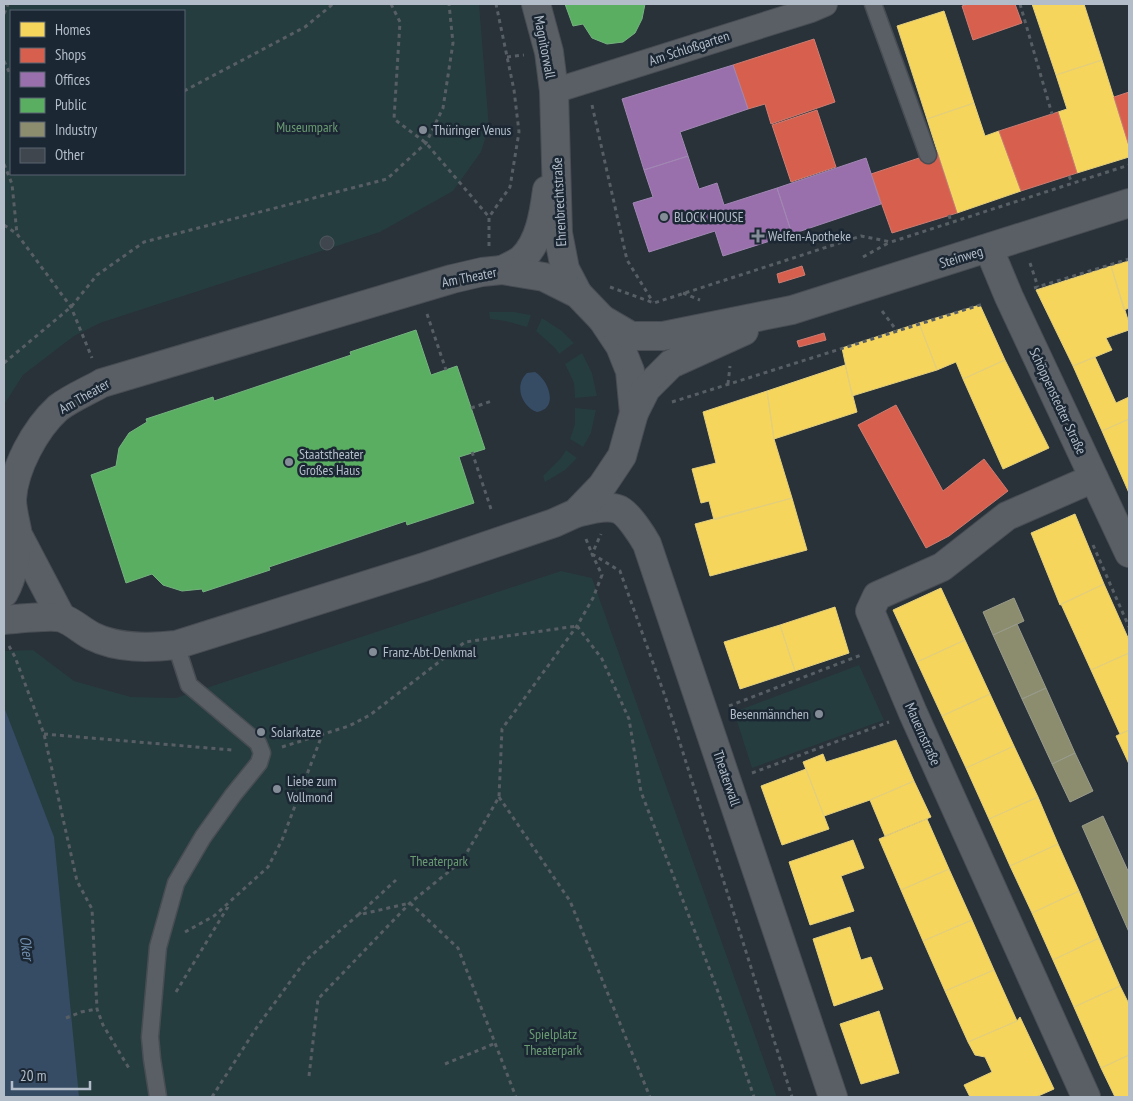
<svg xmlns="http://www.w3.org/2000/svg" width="1133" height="1101" font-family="'PT Sans Narrow',sans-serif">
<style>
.green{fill:#263d3f;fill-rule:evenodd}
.water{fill:#364c65}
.homes{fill:#f6d55c;stroke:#e2ce7d}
.shops{fill:#d6604d;stroke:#cc7c72}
.offices{fill:#9970ab;stroke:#a187b4}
.public{fill:#5aae61;stroke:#75b280}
.industry{fill:#8c8c6e;stroke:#989b8a}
.building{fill:#40464d;stroke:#515860}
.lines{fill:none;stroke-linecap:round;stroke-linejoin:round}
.service-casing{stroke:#484d53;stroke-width:19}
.pedestrian-casing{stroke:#484d53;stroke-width:26}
.minor-casing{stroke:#484d53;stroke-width:30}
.tertiary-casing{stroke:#484d53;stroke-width:30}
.path{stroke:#575e64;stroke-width:3;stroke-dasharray:4 4;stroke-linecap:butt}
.service{stroke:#5a5f66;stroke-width:16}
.pedestrian{stroke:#5a5f66;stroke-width:24}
.minor{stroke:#5a5f66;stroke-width:28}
.tertiary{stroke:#5a5f66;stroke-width:28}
.poi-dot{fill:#838c97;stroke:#1c2734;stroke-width:2}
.labels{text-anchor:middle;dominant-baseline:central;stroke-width:5;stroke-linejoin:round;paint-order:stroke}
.street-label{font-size:14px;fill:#b3bdca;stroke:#1c2734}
.park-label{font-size:14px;fill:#699c71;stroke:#1c2734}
.poi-label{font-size:14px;fill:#b3bdca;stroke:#1c2734;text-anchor:start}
.water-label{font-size:15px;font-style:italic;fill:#7190ae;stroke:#1c2734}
</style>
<rect width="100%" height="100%" fill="#293139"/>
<path class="green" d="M4,4H479L489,127L481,152L453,191L380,232L100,323L74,336L23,375L4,405ZM184,11V174H11V11Z
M489,312H514L531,315L527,327L505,321L490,319Z
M542,318L562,331L574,343L559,354L555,348L536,331Z
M582,353L592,373L597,396L575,398L574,383L565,364Z
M575,408L596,410L591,433L583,447L570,439L575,424Z
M566,450L577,458L565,470L545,482L543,476L561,458Z
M561,571L592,578L777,1097H79L4,708V651L33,650L74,681L131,697L176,698Z
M859,665L884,720L752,768L734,712Z"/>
<path class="water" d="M535,372C549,380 559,409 537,412C521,406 514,385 527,373Z
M4,707L54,837L79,1097H4Z"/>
<path class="homes" d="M1032,4H1084L1102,60L1056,75Z
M944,11L974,103L927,119L897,26Z
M1102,60L1129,146V157L1077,173L1058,112L1067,109L1056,75Z
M974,103L985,136L999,131L1021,191L957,213L927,119Z
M1129,261V308L1124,310L1111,266Z
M1111,266L1129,323V330L1106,338L1112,350L1073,366L1036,290Z
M980,305L1005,360L963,379L956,362L937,370L919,323Z
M919,323L937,370L852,396L842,348Z
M1095,357L1116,403L1129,397V419L1102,431L1073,366Z
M1005,360L1049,448L1003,469L963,379Z
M845,365L857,412L774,439L767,391Z
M767,391L774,439L792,498L714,520L709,501L701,503L692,469L716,463L703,412Z
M1129,419V493L1102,431Z
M792,498L807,550L710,576L695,524Z
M1075,514L1104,584L1060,605L1031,533Z
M1104,584L1129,640V653L1091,670L1061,604Z
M941,588L965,640L917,662L893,610Z
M835,607L849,653L795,671L780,625Z
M780,625L795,671L740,689L724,642Z
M965,640L990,694L942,716L917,662Z
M1129,653V730L1120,734L1091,670Z
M990,694L1014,746L966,768L942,716Z
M1129,730V764L1116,736Z
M896,740L914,781L870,800L824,816L803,762L823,754L826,762Z
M1014,746L1038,797L989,819L966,768Z
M806,769L829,829L782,845L761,786Z
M914,781L931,817L885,836L870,800Z
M1038,797L1058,844L1010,866L989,819Z
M927,819L949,869L901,890L879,839Z
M853,840L864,868L841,876L854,911L810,925L789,862Z
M1058,844L1079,891L1032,913L1010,866Z
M949,869L972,920L923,941L901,890Z
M1079,891L1099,938L1053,960L1032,913Z
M972,920L994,970L945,991L923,941Z
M850,927L861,960L871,957L883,989L834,1006L813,939Z
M1099,938L1120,986L1074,1007L1053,960Z
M994,970L1017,1021L968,1042L945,991Z
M1120,986L1129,1004V1055L1101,1068L1074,1007Z
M879,1011L899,1073L861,1084L840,1024Z
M1020,1017L1054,1089L1036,1097H970L964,1085L992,1072L985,1057L975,1055L968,1042L1017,1021Z
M1129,1055V1097H1115L1101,1068Z"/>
<path class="shops" d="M968,4H1015L1022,23L973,40L962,6Z
M814,39L835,102L771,124L765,104L748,109L733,65Z
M1129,92V146L1114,97Z
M817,110L836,167L791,182L772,125Z
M1058,112L1077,173L1021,191L999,131Z
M937,152L957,213L892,233L871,174Z
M802,266L805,275L779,283L777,274Z
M824,333L826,340L799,347L797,341Z
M896,405L943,491L984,459L1008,491L949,536L926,548L858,425Z"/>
<path class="offices" d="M733,65L748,109L680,132L688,156L644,170L622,99Z
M688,156L699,189L717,183L724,205L777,188L792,234L723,256L715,231L649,252L633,203L653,197L644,170Z
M866,158L881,204L792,234L777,188Z"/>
<path class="public" d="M565,4H645L642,19L635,33L623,42L607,44L592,38L583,24L573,26Z
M416,330L431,375L457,366L485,449L459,457L474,503L407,525L406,521L269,567L270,570L203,592L202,589L182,591L163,585L152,574L126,583L91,475L116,466L119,448L129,433L147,422L146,419L213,397L214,401L351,355L350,352Z"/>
<path class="industry" d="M1014,598L1024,621L993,635L983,612Z
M1017,624L1046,688L1022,699L993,635Z
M1046,688L1075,753L1052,764L1022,699Z
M1075,753L1093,791L1070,802L1052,764Z
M1103,816L1129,873V932L1082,826Z"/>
<path class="building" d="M320 243a7 7 0 1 1 14 0a7 7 0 1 1-14 0Z"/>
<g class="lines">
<g class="service-casing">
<path id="service" d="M873,4L928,155
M158,1097L152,1059L150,1037L158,947L176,883L203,837L233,795L259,763L262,753L258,743L189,685L176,645"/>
</g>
<g class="pedestrian-casing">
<path id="pedestrian" d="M554,91L811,10L825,4"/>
</g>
<g class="minor-casing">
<path id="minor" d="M536,4L549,52L554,91L558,233L565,269L578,294
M989,249L1009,297L1129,553
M502,270C508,267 517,263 522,259C540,242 544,212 547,190
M602,319L620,346L630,371L634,413
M576,513C588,510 608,504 620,510C629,515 642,535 647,544L833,1097
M17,533L61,617
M1086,1097L913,713L870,611L877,596L942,567L1007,516L1094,478"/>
</g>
<g class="tertiary-casing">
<path id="tertiary" d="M4,593C13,577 19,548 17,530C15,520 12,509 12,499C14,468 35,429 58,408C71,398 88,391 102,383L452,279L482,272L502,270L544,277L578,294L602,319L631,336H663L792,310L1129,203
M4,620C15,619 53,615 62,618C72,621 82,631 92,636C118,649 149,648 176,645L424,567L554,523L576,513L602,486L622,456L634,413L646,389L671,364L744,331"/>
</g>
<path class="path" d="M391,4L400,22L394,119L426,143L489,217
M1020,4L1052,114
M4,14L8,4
M507,57L524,55
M4,61L11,76
M184,91L305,27L333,4
M592,105L627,260L653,302
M4,164L12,184L17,234
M1069,176L1072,183
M949,215L951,222
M4,225L17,234L71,307L92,358
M489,246V217L510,187L519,132L514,90L496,4
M863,257L890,242
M1030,263L1038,287
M610,287L654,303L861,236L891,242L1129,165
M1034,288L1129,259
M683,293L700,300
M882,311L897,331
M427,314L446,370
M4,363L71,307L97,275L144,242L387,179L426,143L443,108L453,43L449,4
M728,384L730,366
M672,402L983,304
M471,408L492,401
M472,452L491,509
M586,539L592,554L620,571L666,699L792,1097
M1093,545L1129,627
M577,626L602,659L629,719L641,792L716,986L754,1097
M9,646L15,657L44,734L77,881L92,909L97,1009L103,1025L130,1070
M729,706L861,655
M44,734L232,750
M282,747L349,726L370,715L465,642L577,626
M752,773L889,722
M499,797L570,901L650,1097
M410,903L458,948L516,1097
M358,915L396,880
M185,932L214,916L268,867L282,840L322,735
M176,992L229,905
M66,1018L81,1012L97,1009
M445,1064L496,1043
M309,1076L318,999L410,903L462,861L499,797L502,729L577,626L593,598L602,575L592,554L601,534
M212,1097L257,1027L306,960L358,915L410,903"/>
<use href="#service" class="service"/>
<use href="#pedestrian" class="pedestrian"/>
<use href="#minor" class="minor"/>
<use href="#tertiary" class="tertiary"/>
</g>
<g class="poi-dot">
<circle cx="423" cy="130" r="5"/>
<circle cx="664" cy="217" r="5"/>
<path d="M755.5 228.5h5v5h5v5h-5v5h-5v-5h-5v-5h5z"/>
<circle cx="289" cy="462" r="5"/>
<circle cx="373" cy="652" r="5"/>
<circle cx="819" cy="714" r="5"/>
<circle cx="261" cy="732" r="5"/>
<circle cx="277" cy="789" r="5"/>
</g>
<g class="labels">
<g class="street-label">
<text transform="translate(545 47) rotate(79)">Magnitorwall</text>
<text transform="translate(689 48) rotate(-18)">Am Schloßgarten</text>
<text transform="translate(559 202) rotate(-93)">Ehrenbrechtstraße</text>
<text transform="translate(961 257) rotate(-17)">Steinweg</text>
<text transform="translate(469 277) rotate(-11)">Am Theater</text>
<text transform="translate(84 396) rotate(-30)">Am Theater</text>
<text transform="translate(1058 401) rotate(65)">Schöppenstedter Straße</text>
<text transform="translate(923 734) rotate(66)">Mauernstraße</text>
<text transform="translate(727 778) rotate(71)">Theaterwall</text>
</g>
<g class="park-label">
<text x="307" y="127">Museumpark</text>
<text x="439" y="861">Theaterpark</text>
<text x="553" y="1034">Spielplatz<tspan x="553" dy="16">Theaterpark</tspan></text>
</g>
<g class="poi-label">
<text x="433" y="130">Thüringer Venus</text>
<text x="674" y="217">BLOCK HOUSE</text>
<text x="768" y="236">Welfen-Apotheke</text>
<text x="299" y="454">Staatstheater<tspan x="299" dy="16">Großes Haus</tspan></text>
<text x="383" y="652">Franz-Abt-Denkmal</text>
<text x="809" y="714" text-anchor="end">Besenmännchen</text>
<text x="271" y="732">Solarkatze</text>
<text x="287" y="781">Liebe zum<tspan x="287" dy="16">Vollmond</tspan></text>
</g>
<g class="water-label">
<text transform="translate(27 948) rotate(81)">Oker</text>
</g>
</g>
<rect width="1133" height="1101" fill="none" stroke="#b3bdca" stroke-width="10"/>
<rect x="10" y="10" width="175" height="165" fill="#1c2734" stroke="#586370"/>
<rect x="20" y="22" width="25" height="15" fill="#f6d55c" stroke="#586370"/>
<text x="55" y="35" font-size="15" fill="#b3bdca">Homes</text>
<rect x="20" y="48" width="25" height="15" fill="#d6604d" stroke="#586370"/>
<text x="55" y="60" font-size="15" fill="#b3bdca">Shops</text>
<rect x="20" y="72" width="25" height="15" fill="#9970ab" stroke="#586370"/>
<text x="55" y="85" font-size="15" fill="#b3bdca">Offices</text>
<rect x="20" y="98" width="25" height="15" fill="#5aae61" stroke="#586370"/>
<text x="55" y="110" font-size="15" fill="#b3bdca">Public</text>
<rect x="20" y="122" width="25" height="15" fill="#8c8c6e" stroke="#586370"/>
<text x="55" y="135" font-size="15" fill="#b3bdca">Industry</text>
<rect x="20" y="148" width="25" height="15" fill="#40464d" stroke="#586370"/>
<text x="55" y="160" font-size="15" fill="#b3bdca">Other</text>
<path d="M12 1081v8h78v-8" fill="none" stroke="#b3bdca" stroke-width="2.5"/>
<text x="20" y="1081" font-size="15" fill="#b3bdca" stroke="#1c2734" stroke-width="4" paint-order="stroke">20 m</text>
</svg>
